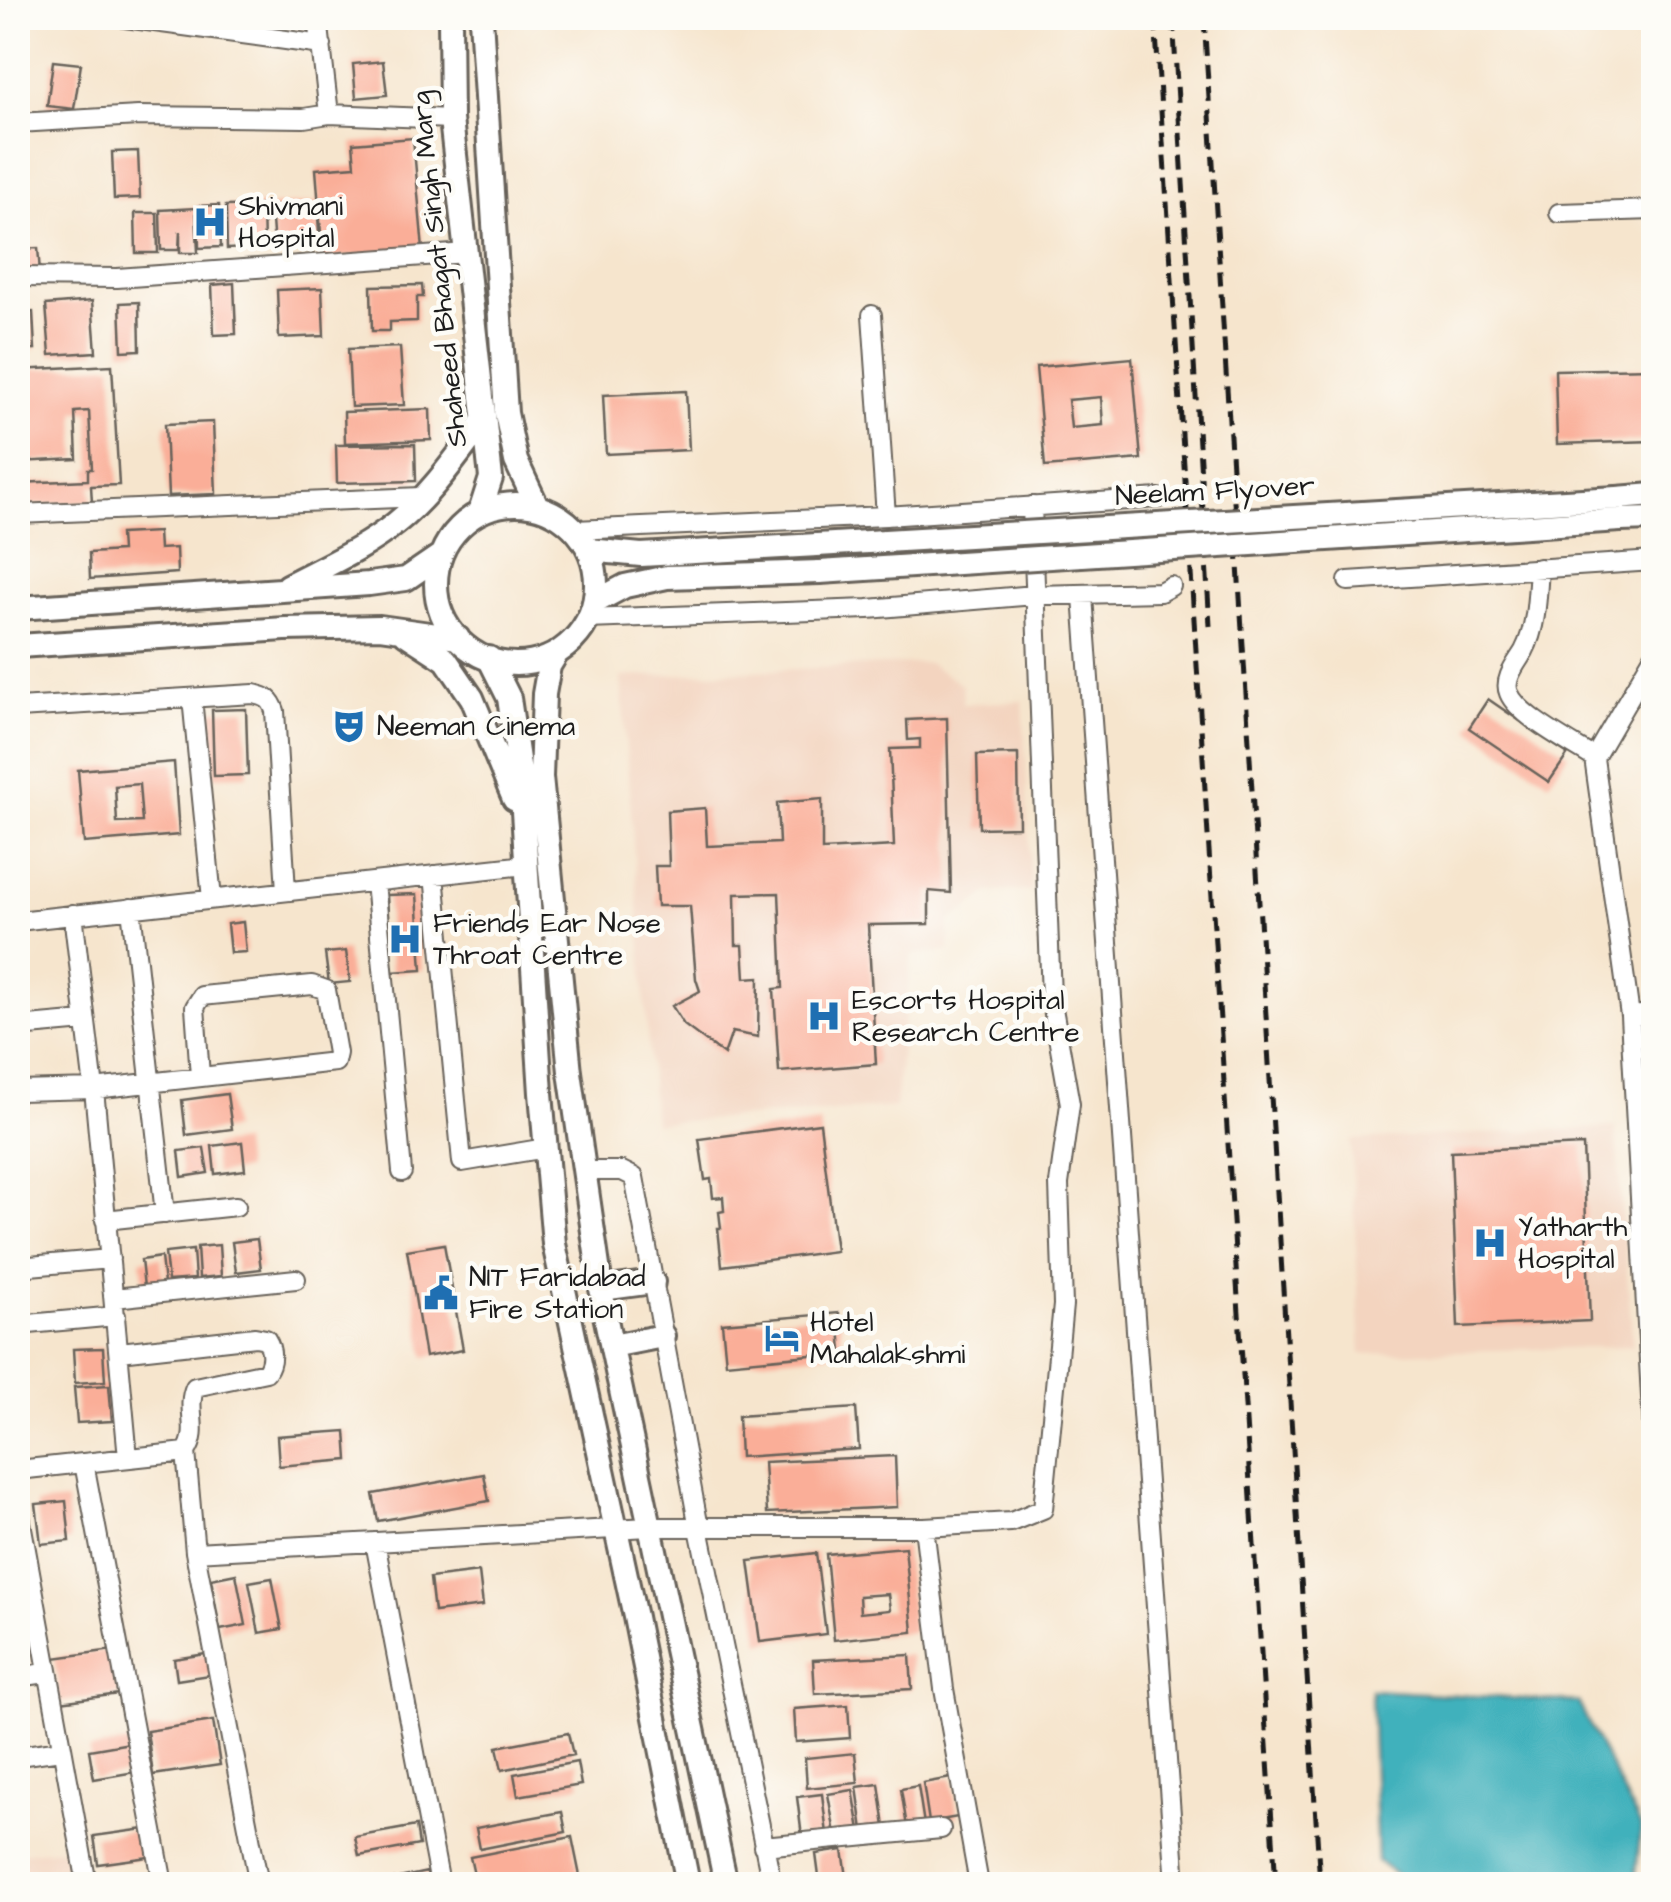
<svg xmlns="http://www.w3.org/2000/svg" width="1671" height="1902" font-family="'Architects Daughter',sans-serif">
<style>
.built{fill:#f3d4bf}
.water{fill:#41b1bc;stroke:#2e666c;stroke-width:2.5}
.building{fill:#faae98;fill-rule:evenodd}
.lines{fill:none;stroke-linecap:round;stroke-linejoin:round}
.minor-casing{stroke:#68625a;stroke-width:22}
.tertiary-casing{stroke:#68625a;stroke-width:28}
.minor{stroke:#fff;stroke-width:18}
.tertiary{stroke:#fff;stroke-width:22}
.rail{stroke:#1c1c1c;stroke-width:5;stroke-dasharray:15 8;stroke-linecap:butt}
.tertiary-bridge-casing{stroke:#68625a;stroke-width:28;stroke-linecap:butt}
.tertiary-bridge{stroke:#fff;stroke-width:22}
.labels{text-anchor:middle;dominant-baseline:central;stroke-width:9;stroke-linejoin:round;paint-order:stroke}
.poi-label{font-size:28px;fill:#1c1c1c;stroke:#fdfcf7;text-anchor:start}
.street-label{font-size:28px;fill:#1c1c1c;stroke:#fdfcf7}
</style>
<rect width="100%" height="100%" fill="#fdfcf7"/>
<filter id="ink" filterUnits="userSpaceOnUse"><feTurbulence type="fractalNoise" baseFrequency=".01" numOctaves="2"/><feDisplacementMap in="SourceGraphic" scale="20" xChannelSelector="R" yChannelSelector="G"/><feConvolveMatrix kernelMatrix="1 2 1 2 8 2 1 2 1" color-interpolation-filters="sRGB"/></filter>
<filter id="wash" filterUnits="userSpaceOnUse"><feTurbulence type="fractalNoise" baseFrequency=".0048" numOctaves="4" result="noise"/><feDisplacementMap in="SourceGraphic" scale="40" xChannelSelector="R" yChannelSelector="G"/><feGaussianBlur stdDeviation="2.25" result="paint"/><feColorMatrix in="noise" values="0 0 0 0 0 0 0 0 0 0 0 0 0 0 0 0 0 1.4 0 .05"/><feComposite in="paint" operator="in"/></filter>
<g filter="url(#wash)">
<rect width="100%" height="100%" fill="#f6e5cd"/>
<path class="built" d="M928,663L962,685L963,704L1023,701L1031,891L990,892L950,921L949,951L911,955L895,1107L654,1123L621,677Z
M1615,1127L1633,1346L1361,1354L1351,1140Z
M70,1848L78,1884H18V1853Z"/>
<path class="water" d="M1371,1690L1578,1702L1641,1827L1635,1884H1410L1377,1861Z"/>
<g id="blocks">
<path class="building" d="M53,61L81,64L74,109L47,106Z
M383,61L387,95L356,98L353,64Z
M413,138L423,250L323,259L316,169L355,166L353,143Z
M138,151L140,198L114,199L112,152Z
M317,203L320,245L274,248L271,206Z
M219,205L221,247L199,248L198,206Z
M263,205L264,247L227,249L226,206Z
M196,208L198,253H180V231L179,250H161L160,210Z
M135,213H157L158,253H136Z
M38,248L40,272L18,274V249Z
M234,283L236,334L214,335L212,285Z
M422,285L423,297H417V321L390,322V331H372L371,286Z
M322,288L324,336L279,338L277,290Z
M92,301L96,352L50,355L46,305Z
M139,302L140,350L122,351L120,303Z
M33,312L35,349L18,350V313Z
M400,347L404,405L351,407L348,349Z
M1132,358L1141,459L1045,467L1036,367ZM1101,397L1103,425L1071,428L1068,400Z
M112,365L119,485L91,486L92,502L19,506L18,483L88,480V469H92L89,411L75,412L77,459L18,462V398H25V391H18V370Z
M1654,368V441L1557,444L1555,370Z
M686,391L689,450L606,454L603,395Z
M430,409L431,440L345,443L344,412Z
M213,422L216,494L168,496L165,424Z
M415,444L416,481L337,483L336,445Z
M158,532L159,549L176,548L177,573L90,579L89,553L121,551L120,534Z
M1488,699L1568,754L1549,782L1469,728Z
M246,709L248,775L214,776L212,710Z
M947,718L951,893L929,891V924L868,925L876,1064L779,1072L774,989L783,988L779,893L735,894L736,945H743L745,978L759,977L758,1037L732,1032L724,1055L684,1025L672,1006L700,991L696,979L690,906H657L655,866H669L667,811L705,808L707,846L779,843L777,803L822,799V850L894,846L890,749L920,748V739L908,740L907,720Z
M1018,754L1019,827L979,828L977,755Z
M174,762L179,835L84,843L78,770ZM139,784L142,822L117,823L115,786Z
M417,894L422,970L391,972L387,895Z
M243,922L246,952L230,953L227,924Z
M346,951L350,982L329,984L325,953Z
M227,1094L232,1129L186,1135L182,1100Z
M820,1123L836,1251L722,1266L718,1228H721L719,1212L724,1211L723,1197L713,1198L711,1179L705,1180L699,1139Z
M242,1142L245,1170L215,1174L212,1146Z
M1583,1145L1590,1321L1458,1327L1451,1151Z
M204,1148L208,1173L182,1177L179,1151Z
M257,1239L261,1269L236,1272L232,1242Z
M444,1244L463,1350L425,1357L407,1250Z
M219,1245L221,1276L199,1278L197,1247Z
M193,1250L195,1279L168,1281L165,1253Z
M161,1257L164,1284L144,1287L141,1260Z
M839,1313L842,1352L726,1363L722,1323Z
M103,1348L105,1381L75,1383L73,1349Z
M109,1385L112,1421L77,1423L74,1387Z
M856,1408L859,1449L740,1457L738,1416Z
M346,1431L348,1460L279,1466L277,1436Z
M895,1456L897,1507L767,1513L764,1462Z
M484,1474L489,1501L378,1521L373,1494Z
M66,1501L70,1541L41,1544L36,1504Z
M905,1547L913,1632L834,1640L826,1554ZM888,1594L890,1610L860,1613L859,1596Z
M816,1553L826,1634L760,1642L749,1561Z
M479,1572L483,1606L434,1612L430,1578Z
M236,1574L246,1625L220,1630L211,1579Z
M272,1578L282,1629L259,1633L249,1582Z
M34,1620L38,1646L18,1649V1622Z
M113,1650L119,1694L60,1702L54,1658Z
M212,1653L215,1674L177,1680L174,1659Z
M910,1655L912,1689L815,1694L813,1660Z
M848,1705L850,1738L796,1742L794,1709Z
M213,1721L220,1765L153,1775L147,1731Z
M568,1733L573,1755L502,1770L497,1747Z
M130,1743L135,1772L94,1779L89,1750Z
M855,1753L858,1783L807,1788L805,1758Z
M577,1762L581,1785L518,1796L514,1774Z
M951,1778L958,1817L929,1822L923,1783Z
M879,1784L885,1827L863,1830L857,1787Z
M918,1786L924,1824L907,1827L901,1789Z
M853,1790L860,1830L835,1834L828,1794Z
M822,1794L827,1834L802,1837L797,1797Z
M562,1812L566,1832L480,1849L476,1828Z
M416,1826L419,1845L359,1856L355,1837Z
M145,1829L149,1857L98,1864L94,1836Z
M572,1837L581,1881L561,1884H476L470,1857Z
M843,1850L848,1884H820L816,1854Z
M427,1872L430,1884H391L390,1880Z"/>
</g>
</g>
<g filter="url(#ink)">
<use href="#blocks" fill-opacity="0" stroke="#68625a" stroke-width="2.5"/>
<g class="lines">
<g class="minor-casing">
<path id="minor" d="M125,18L322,45
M318,18L329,114L451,119
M18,123L138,116L304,118L329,114
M1559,213L1654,210
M18,277L117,278L467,253
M872,315L886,516
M18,514L421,497
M575,530L886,516L1159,498
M1539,568C1537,596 1537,626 1524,651C1517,663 1503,679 1509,693C1518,716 1573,744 1594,758
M1348,581L1654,561
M1083,596L1176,1884
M587,619L868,609L1035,595L1160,592L1171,586
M1654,655L1594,758L1630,1016L1654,1452
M192,698L212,899
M18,708L254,694C267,697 271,699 275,711L286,891
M434,875L462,1162L546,1148
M375,882L402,1172
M131,908L165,1214
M73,914L94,1089L128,1458
M18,921L526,865
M1630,1016L1654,1014
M18,1027L85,1021
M18,1091L94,1089L335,1062L337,1053L326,990L312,985L202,996L195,1007L200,1076
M584,1171H622L634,1177L699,1528L772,1884
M105,1220L236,1206
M18,1267L110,1259
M114,1298L296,1279
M18,1325L116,1316
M120,1352L255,1337L266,1339C273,1350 273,1362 266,1372L195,1387C185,1409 201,1431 186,1452L195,1552L259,1884
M84,1463L163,1884
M18,1470L186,1452
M18,1506L87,1884
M924,1527L944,1689L979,1884
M375,1542L440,1884
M195,1552L649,1527H924L1011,1522L1043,1509L1063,1305L1059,1184L1070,1104L1051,997L1032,506
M18,1677L46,1673
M18,1756L61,1750
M763,1846L941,1829"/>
</g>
<g class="tertiary-casing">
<path id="tertiary" d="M450,18L451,119L491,478L480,512
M481,18L506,413L516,461L537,506
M1617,498L1654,495
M436 584a80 80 0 1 1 160 0a80 80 0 1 1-160 0Z
M1620,520L1654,519
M589,550L641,555L817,545
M287,586C323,567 364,549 396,523C430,496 457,456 483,422
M595,602L625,586L667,577L820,572
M18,608L369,584L406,579L441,555
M406,634L446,660L472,698L514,799
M18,646L285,629L380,627L458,638
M557,653L549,666L544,694L541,777L570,1072L605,1315L726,1884
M489,658L509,698L521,780L541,1093L554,1244L635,1617L688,1884
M601,1289L653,1282
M612,1346L663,1336"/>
</g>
<use href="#minor" class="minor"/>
<use href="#tertiary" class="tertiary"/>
<path class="rail" d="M1155,18L1276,1884
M1173,18L1210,626
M1204,18L1320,1884"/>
<g class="tertiary-bridge-casing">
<path id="tertiary-bridge" d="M817,545L1617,498
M820,572L1620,520"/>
</g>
<use href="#tertiary-bridge" class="tertiary-bridge"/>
</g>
</g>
<defs>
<g id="hospital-bare" transform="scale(2.7)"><path d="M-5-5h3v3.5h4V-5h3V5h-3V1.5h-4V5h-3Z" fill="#1f6fb2" stroke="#fdfcf7" stroke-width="2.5" paint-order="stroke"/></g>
<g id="theatre-bare" transform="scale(2.7)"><path d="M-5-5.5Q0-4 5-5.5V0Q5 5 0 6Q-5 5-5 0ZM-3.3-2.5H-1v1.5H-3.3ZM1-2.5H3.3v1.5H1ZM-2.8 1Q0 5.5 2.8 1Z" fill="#1f6fb2" stroke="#fdfcf7" stroke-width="2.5" paint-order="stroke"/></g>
<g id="civic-bare" transform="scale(2.7)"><path d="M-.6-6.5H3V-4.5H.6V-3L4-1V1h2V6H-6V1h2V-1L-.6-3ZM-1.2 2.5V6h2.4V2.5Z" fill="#1f6fb2" stroke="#fdfcf7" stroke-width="2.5" paint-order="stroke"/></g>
<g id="hotel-bare" transform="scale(2.7)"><path d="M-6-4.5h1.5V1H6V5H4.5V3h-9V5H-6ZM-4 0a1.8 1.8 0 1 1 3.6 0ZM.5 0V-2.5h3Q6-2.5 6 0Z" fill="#1f6fb2" stroke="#fdfcf7" stroke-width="2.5" paint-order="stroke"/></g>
</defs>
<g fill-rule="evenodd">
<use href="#hospital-bare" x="210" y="222"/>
<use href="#theatre-bare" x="349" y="726"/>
<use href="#hospital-bare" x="405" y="939"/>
<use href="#hospital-bare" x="824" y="1016"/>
<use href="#hospital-bare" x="1490" y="1243"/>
<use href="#civic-bare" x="441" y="1293"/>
<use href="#hotel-bare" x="782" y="1338"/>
</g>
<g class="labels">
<g class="poi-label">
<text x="238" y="206">Shivmani<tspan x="238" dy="32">Hospital</tspan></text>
<text x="377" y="726">Neeman Cinema</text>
<text x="433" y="923">Friends Ear Nose<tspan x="433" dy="32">Throat Centre</tspan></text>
<text x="852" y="1000">Escorts Hospital<tspan x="852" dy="32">Research Centre</tspan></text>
<text x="1518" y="1227">Yatharth<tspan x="1518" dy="32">Hospital</tspan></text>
<text x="469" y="1277">NIT Faridabad<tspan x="469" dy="32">Fire Station</tspan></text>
<text x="810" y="1322">Hotel<tspan x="810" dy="32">Mahalakshmi</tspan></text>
</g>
<g class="street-label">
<text transform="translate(439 269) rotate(-96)">Shaheed Bhagat Singh Marg</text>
<text transform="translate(1215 491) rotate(-3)">Neelam Flyover</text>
</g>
</g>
<rect width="1671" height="1902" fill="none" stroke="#fdfcf7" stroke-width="60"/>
</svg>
